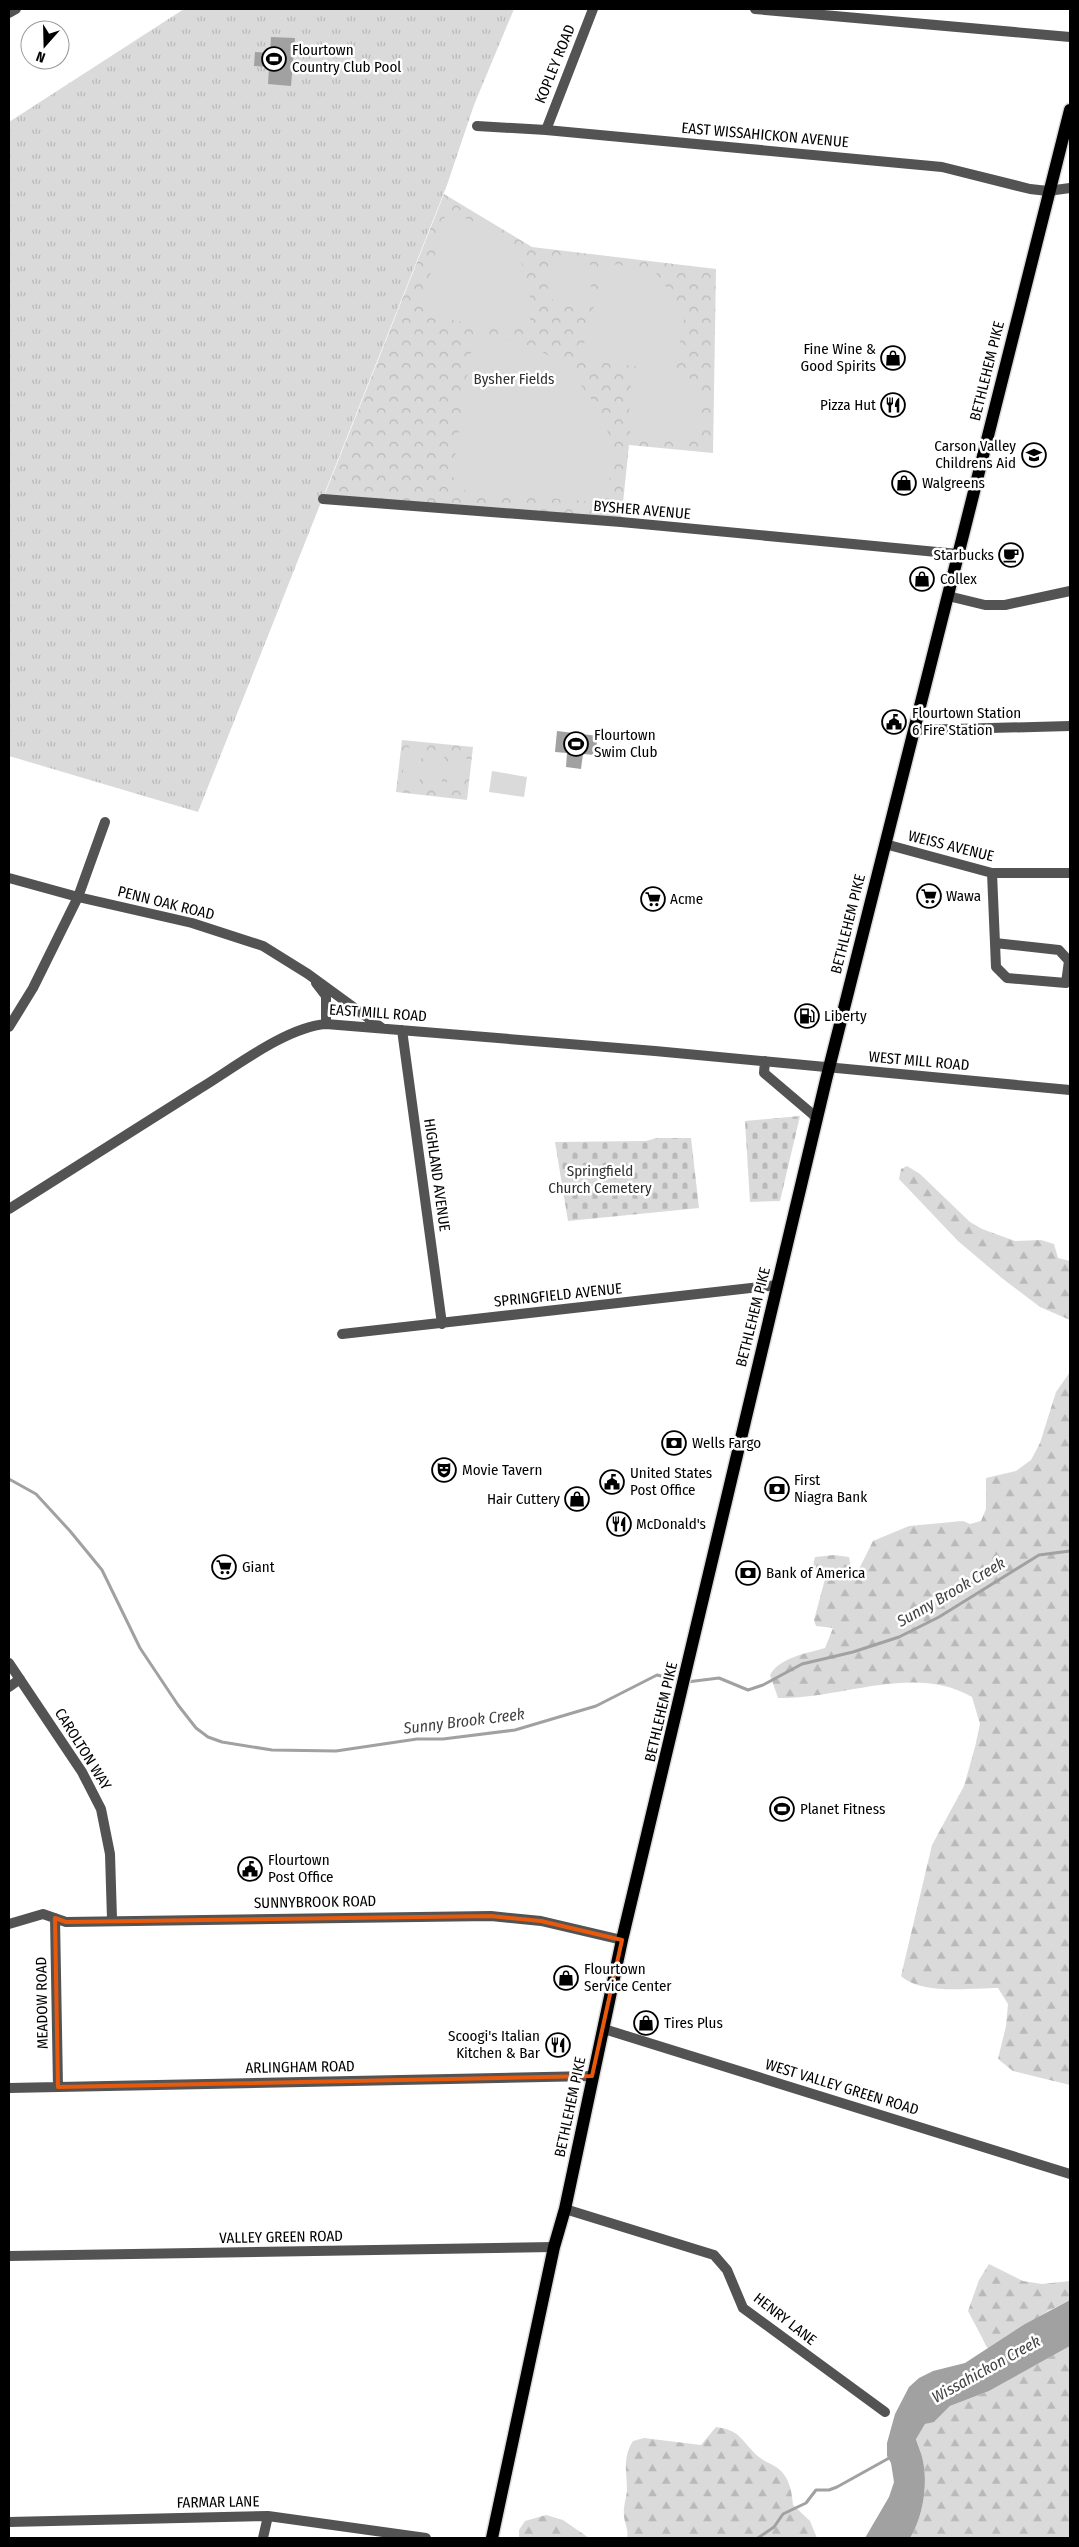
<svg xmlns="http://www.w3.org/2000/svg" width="1079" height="2547" font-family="'Fira Sans Condensed',sans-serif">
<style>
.grass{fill:url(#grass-tufts)}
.forest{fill:url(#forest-firs)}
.cemetery{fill:url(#cemetery-stones)}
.park{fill:url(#park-crowns)}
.pitch{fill:#dadada}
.water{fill:#a1a1a1}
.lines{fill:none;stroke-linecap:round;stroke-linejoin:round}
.stream{stroke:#a1a1a1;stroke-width:3}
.primary-casing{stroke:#dbdbdb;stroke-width:15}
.minor{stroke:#535353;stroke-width:10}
.tertiary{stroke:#535353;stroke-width:10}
.primary{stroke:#000;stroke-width:12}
.marked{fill:none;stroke:#e8590c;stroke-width:4;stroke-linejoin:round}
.labels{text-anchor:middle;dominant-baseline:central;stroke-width:5;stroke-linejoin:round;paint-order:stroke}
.poi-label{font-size:15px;fill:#000;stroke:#fff;text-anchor:start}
.street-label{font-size:15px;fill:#000;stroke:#fff}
.park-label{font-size:15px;fill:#313131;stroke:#fff}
.water-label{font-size:16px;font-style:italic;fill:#424242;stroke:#fff}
</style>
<defs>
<pattern id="grass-tufts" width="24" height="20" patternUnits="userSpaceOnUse" patternTransform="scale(1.25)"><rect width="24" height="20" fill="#dadada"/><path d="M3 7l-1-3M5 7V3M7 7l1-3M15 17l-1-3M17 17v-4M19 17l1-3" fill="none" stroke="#b9b9b9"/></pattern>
<pattern id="forest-firs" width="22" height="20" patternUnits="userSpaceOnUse" patternTransform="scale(1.25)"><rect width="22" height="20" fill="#dadada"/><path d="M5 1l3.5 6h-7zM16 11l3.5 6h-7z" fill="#b9b9b9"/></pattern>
<pattern id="cemetery-stones" width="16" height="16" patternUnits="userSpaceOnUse" patternTransform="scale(1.25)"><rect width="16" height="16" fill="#dadada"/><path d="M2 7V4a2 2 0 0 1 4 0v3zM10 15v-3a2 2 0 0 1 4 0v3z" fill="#b9b9b9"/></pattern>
<pattern id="park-crowns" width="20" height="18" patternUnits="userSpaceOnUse" patternTransform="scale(1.25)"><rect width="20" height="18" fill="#dadada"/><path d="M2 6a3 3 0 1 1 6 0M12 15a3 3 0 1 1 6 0" fill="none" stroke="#b9b9b9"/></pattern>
</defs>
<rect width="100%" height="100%" fill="#fff"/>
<path class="grass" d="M184,9H514L474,105L447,185L198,812L9,756V122Z"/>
<path class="forest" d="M907,1166L920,1174L970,1222L982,1229L1015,1241L1041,1240L1054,1244L1058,1258L1070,1261V1320L1040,1307L1003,1279L958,1241L899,1179L901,1169Z
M1070,1372V2085L1013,2071L998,2059L1006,2026L1008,2004L998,1988C970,1988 922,1995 901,1976L932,1845L964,1786L975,1747L980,1724L972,1697C913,1663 840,1700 778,1698L770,1675C779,1658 807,1653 825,1648L833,1628L816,1626L814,1620L825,1579L813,1566L815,1557L834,1555L849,1557L852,1573L858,1571L873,1541L909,1526L963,1521L970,1524L981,1521L986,1509V1478L1016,1471L1031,1460L1040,1443L1056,1392Z
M989,2264L1023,2281L1042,2284L1070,2281V2300L1048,2311L988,2349L968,2311L979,2280Z
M1070,2346V2538H910C923,2517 928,2485 923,2461C922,2453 918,2446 916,2438L925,2424L935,2421L950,2406L989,2391Z
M716,2427C742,2430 742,2443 759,2457C766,2463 776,2465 782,2472C790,2481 792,2493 793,2505L810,2521L817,2538H627C629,2529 624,2523 624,2515C623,2507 626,2499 627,2491C627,2473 622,2458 633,2441L644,2438L701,2445Z
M546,2515L563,2520L589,2538H519V2530L525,2521Z"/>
<path class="cemetery" d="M800,1116L780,1201L750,1202L745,1121Z
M657,1138H691L699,1208L568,1221L555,1142L646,1141Z"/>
<path class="park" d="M444,194L532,247L716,269L713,453L629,445L621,522L323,499Z
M402,740L473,747L467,800L396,792Z"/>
<path class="pitch" d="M446,212C463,216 477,222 492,233C529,258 531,281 530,324L462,322L434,316L423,303Z
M553,256L595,266L587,306L546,298Z
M605,263L654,270L685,314L675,371L593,361L583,348Z
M487,337C502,340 518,341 532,347C568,361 608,411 612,450C613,466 608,486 606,503L466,491L452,476L473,338Z
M632,369L688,375L698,393V439L634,438L628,428Z
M405,747L422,749L419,786L402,784Z
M428,750L445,752L441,788L424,787Z
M450,752L467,754L463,791L446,789Z
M492,771L527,777L524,797L489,792Z"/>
<path class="water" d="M271,37L295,38L291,86L268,84L269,67L254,66L255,52L270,53Z
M557,731L598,736L595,755L583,754L581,769L566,767L567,753L555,752Z
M1070,2300V2346L989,2391L950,2406L934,2422L925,2424L916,2439C918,2446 922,2454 923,2461C928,2485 923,2517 910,2538H865L889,2497L894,2482L891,2463L887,2456V2443L895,2414L909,2387L919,2378L933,2371L965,2363L1025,2324Z"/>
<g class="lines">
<path class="stream" d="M9,1479L36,1494L70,1531L102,1570L140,1648L178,1705L196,1728L208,1737L222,1742L272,1750L336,1751L417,1739H443L515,1730L596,1706L657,1675L681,1681
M687,1682L719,1678L748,1690L763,1685L802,1664L853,1652L899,1637L939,1617L1039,1555L1070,1551
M758,2538L774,2527L783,2514L806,2503L816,2490H829L837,2487L891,2457"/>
<g class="primary-casing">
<path id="primary" d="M492,2538L554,2247L565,2209L622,1940L826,1080L1070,110"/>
</g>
<path class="minor" d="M755,9L1070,37
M9,13L16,9
M477,126L546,130L942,167L1030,189L1048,191
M546,130L593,9
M323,499L621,522L958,554
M948,596L985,605H1005L1070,591
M915,730L1070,726
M885,844L992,873H1070
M992,873L996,967L1007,978L1066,983L1069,961L1059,950L995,943
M9,878L78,897L192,923L263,946L308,974L382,1028
M316,983L326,996V1024
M9,1027L33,988L78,897L105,822
M402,1030L442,1324
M765,1061L764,1073L817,1118
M9,1209C72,1169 135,1129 199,1089C234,1068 286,1027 326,1024L655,1051L1070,1090
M342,1334L778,1285
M9,1663L82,1772L101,1809L110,1854L112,1919
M9,1687L20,1679
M55,1918L58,2087
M9,1924L43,1914L66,1922L491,1916L541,1921L622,1940
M604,2029L1070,2174
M9,2088L592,2076
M565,2209L714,2255L727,2270L743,2308L885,2412
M9,2522L268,2516L426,2538
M263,2538L268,2516"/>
<path class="tertiary" d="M1048,191L1070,188
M9,2256L554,2247"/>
<use href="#primary" class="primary"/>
</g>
<path class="marked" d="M491,1916L541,1921L622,1940L592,2076L58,2087L55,1918L66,1922Z"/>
<defs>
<g id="stadium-ring" transform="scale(1.25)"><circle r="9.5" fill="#fff" stroke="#000" stroke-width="1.5"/><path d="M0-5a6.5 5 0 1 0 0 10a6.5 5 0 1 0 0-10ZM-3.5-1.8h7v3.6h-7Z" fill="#000"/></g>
<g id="shop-ring" transform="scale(1.25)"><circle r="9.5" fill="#fff" stroke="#000" stroke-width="1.5"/><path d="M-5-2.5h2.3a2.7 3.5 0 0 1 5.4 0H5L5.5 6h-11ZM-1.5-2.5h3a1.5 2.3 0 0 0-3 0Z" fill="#000"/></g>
<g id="restaurant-ring" transform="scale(1.25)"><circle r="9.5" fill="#fff" stroke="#000" stroke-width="1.5"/><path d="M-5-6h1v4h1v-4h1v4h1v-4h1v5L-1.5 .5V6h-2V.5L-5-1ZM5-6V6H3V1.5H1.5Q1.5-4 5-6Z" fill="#000"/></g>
<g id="school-ring" transform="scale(1.25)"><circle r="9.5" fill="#fff" stroke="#000" stroke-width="1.5"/><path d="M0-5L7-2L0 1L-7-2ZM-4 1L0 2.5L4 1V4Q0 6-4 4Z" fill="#000"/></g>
<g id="cafe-ring" transform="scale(1.25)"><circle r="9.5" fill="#fff" stroke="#000" stroke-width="1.5"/><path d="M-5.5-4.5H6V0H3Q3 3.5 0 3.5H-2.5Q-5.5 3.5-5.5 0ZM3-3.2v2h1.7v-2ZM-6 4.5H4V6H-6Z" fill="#000"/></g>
<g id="civic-ring" transform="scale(1.25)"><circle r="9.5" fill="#fff" stroke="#000" stroke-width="1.5"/><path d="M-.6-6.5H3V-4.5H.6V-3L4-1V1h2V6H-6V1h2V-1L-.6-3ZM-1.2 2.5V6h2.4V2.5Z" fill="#000"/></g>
<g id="supermarket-ring" transform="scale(1.25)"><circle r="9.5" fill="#fff" stroke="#000" stroke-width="1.5"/><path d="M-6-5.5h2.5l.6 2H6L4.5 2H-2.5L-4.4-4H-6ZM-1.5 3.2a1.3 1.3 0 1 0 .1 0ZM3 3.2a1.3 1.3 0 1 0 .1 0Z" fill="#000"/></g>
<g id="fuel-ring" transform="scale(1.25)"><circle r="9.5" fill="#fff" stroke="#000" stroke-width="1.5"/><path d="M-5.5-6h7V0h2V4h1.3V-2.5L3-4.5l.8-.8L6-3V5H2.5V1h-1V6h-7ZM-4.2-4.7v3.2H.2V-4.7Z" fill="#000"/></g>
<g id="bank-ring" transform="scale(1.25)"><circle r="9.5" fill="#fff" stroke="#000" stroke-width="1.5"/><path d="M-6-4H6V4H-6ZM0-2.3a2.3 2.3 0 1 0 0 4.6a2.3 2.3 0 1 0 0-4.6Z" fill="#000"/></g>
<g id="theatre-ring" transform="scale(1.25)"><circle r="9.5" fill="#fff" stroke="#000" stroke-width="1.5"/><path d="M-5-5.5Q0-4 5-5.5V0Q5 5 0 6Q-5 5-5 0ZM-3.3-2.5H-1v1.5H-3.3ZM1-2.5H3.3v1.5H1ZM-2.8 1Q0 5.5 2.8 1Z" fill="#000"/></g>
</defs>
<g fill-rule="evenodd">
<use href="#stadium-ring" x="274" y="59"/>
<use href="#shop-ring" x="893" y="358"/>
<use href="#restaurant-ring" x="893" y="405"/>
<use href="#school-ring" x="1034" y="455"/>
<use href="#shop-ring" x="904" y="483"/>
<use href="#cafe-ring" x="1011" y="555"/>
<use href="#shop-ring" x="922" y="579"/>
<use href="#civic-ring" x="894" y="722"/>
<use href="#stadium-ring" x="576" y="744"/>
<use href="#supermarket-ring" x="929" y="896"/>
<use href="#supermarket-ring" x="653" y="899"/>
<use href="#fuel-ring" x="807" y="1016"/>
<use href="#bank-ring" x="674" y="1443"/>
<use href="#theatre-ring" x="444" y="1470"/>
<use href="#civic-ring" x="612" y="1482"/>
<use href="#bank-ring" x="777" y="1489"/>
<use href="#shop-ring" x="577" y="1499"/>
<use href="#restaurant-ring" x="619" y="1524"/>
<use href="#supermarket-ring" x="224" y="1567"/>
<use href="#bank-ring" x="748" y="1573"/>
<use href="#stadium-ring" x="782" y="1809"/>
<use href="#civic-ring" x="250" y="1869"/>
<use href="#shop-ring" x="566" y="1978"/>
<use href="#shop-ring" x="646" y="2023"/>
<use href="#restaurant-ring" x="558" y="2045"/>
</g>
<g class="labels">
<g class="poi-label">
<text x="292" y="50">Flourtown<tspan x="292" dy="17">Country Club Pool</tspan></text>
<text x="876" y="349" text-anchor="end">Fine Wine &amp;<tspan x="876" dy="17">Good Spirits</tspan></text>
<text x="876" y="405" text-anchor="end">Pizza Hut</text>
<text x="1016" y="446" text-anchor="end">Carson Valley<tspan x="1016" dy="17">Childrens Aid</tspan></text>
<text x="922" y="483">Walgreens</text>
<text x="994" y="555" text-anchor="end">Starbucks</text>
<text x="940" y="579">Collex</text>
<text x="912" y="713">Flourtown Station<tspan x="912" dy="17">6 Fire Station</tspan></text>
<text x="594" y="735">Flourtown<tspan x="594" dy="17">Swim Club</tspan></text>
<text x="946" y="896">Wawa</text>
<text x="670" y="899">Acme</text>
<text x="824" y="1016">Liberty</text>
<text x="692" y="1443">Wells Fargo</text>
<text x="462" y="1470">Movie Tavern</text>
<text x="630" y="1473">United States<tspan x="630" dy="17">Post Office</tspan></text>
<text x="794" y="1480">First<tspan x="794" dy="17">Niagra Bank</tspan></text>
<text x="560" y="1499" text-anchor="end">Hair Cuttery</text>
<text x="636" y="1524">McDonald's</text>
<text x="242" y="1567">Giant</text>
<text x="766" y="1573">Bank of America</text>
<text x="800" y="1809">Planet Fitness</text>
<text x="268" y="1860">Flourtown<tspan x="268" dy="17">Post Office</tspan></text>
<text x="584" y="1969">Flourtown<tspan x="584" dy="17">Service Center</tspan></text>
<text x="664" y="2023">Tires Plus</text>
<text x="540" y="2036" text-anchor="end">Scoogi's Italian<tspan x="540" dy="17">Kitchen &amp; Bar</tspan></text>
</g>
<g class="street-label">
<text transform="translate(555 64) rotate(-68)">KOPLEY ROAD</text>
<text transform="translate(765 135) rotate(5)">EAST WISSAHICKON AVENUE</text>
<text transform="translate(987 371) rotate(-76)">BETHLEHEM PIKE</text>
<text transform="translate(642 510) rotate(5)">BYSHER AVENUE</text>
<text transform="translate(951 846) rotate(14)">WEISS AVENUE</text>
<text transform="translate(166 903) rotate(14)">PENN OAK ROAD</text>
<text transform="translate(848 924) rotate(-76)">BETHLEHEM PIKE</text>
<text transform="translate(378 1013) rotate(4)">EAST MILL ROAD</text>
<text transform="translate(919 1061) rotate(5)">WEST MILL ROAD</text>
<text transform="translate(437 1175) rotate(82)">HIGHLAND AVENUE</text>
<text transform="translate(558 1295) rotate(-6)">SPRINGFIELD AVENUE</text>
<text transform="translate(753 1317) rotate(-76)">BETHLEHEM PIKE</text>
<text transform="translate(661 1712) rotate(-77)">BETHLEHEM PIKE</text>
<text transform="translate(83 1749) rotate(58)">CAROLTON WAY</text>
<text transform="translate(315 1902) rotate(-1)">SUNNYBROOK ROAD</text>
<text transform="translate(42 2003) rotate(-91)">MEADOW ROAD</text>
<text transform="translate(300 2067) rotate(-1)">ARLINGHAM ROAD</text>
<text transform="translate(842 2087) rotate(17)">WEST VALLEY GREEN ROAD</text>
<text transform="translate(570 2107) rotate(-78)">BETHLEHEM PIKE</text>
<text transform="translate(281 2237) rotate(-1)">VALLEY GREEN ROAD</text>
<text transform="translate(785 2319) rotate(38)">HENRY LANE</text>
<text transform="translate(218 2502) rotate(-1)">FARMAR LANE</text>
</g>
<g class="park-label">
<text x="514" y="379">Bysher Fields</text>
<text x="600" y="1171">Springfield<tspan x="600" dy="17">Church Cemetery</tspan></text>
</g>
<g class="water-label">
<text transform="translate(951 1592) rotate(-30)">Sunny Brook Creek</text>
<text transform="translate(464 1721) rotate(-7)">Sunny Brook Creek</text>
<text transform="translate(986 2369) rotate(-29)">Wissahickon Creek</text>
</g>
</g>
<rect width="1079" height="2547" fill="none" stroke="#000000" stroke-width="20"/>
<g transform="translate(45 45) rotate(200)"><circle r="24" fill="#ffffff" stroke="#999999"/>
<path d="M0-4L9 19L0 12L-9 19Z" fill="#000000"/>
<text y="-8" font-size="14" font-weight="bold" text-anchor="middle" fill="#000000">N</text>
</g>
</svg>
